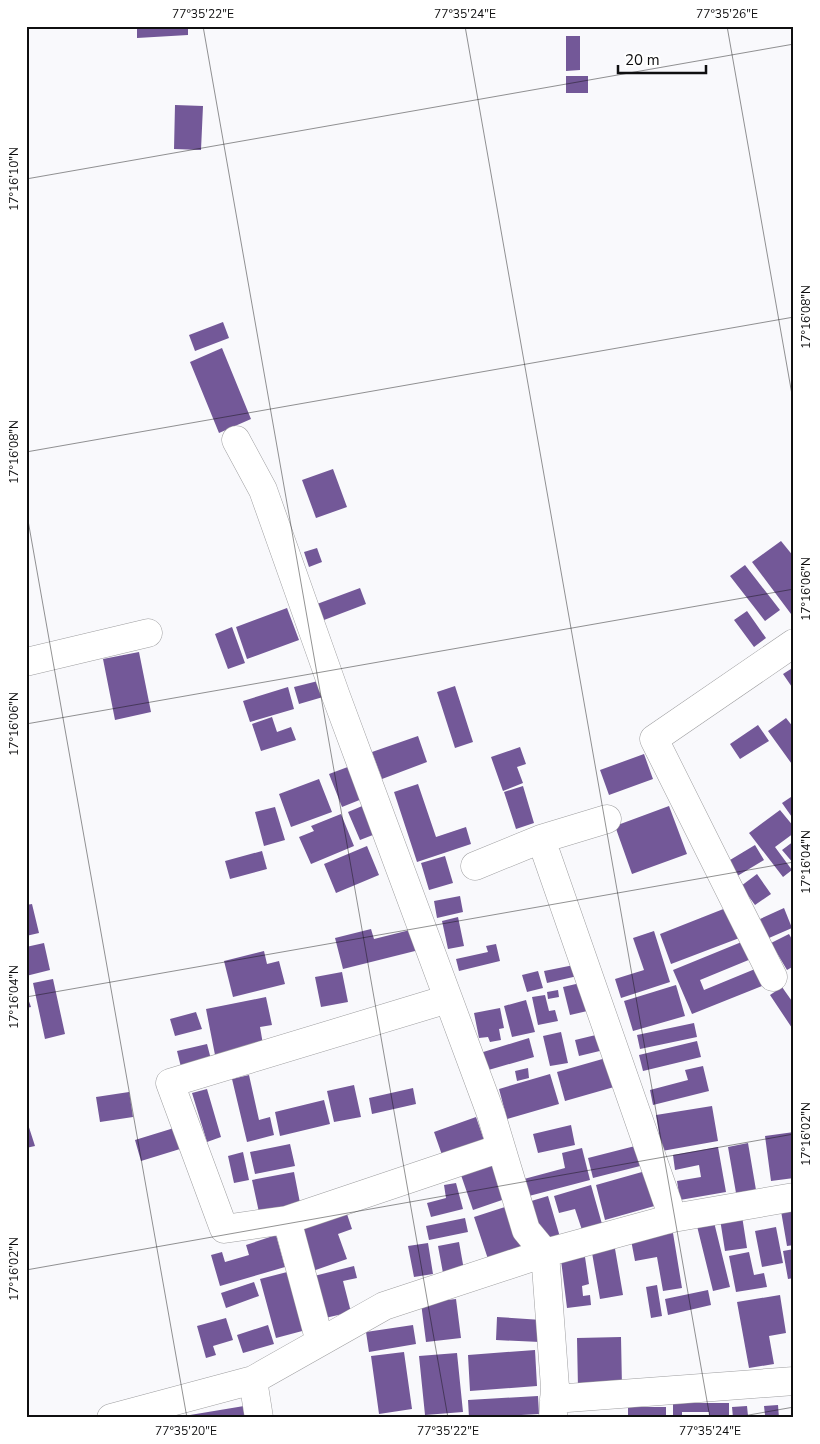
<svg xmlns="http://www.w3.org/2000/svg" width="820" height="1444" font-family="'Nunito Sans',sans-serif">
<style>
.building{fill:#735898}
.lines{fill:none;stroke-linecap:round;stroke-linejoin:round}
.minor-casing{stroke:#9e9ea0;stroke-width:29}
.minor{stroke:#fff;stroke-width:28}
.ticks{fill:none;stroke:#0f0f10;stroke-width:1;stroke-opacity:0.45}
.neatline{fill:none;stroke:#0f0f10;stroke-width:2}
.ticks-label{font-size:12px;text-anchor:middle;fill:#0f0f10}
</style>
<rect width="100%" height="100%" fill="#f9f9fc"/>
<path class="building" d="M137,26H188V35L137,38Z
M566,36H580V70L566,71Z
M566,76H588V93H566Z
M175,105L203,106L201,150L174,149Z
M223,322L229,338L195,351L189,335Z
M222,348L251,419L219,433L190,362Z
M333,469L347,507L316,518L302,480Z
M781,541L794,557V618L752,562Z
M317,548L322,562L309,567L304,552Z
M745,565L780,610L765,621L730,576Z
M360,588L366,604L324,620L317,604Z
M287,608L299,640L247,659L236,627Z
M747,611L766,638L754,647L734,620Z
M232,627L245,663L228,669L215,634Z
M139,652L151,712L115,720L103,659Z
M794,667V690L783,674Z
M318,681L323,697L299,704L294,687Z
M455,686L473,742L455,748L437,692Z
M288,687L294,709L250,722L243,701Z
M272,717L277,732L291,727L296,740L261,751L252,724Z
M786,718L794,728V767L768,731Z
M758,725L769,741L740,759L730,744Z
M418,736L427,762L382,779L372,752Z
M520,747L526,764L517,767L523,783L503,791L491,757Z
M644,754L653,779L609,795L600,770Z
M353,765L367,797L342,807L329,774Z
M319,779L332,812L291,827L279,794Z
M418,784L436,837L466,827L471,844L417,862L394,792Z
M523,786L534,823L516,829L504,792Z
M794,795V820L782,803Z
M367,804L378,833L360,840L348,812Z
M669,806L687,854L632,874L615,826Z
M275,807L285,840L264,846L255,812Z
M780,810L794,827V833L775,847L792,870L783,877L749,833Z
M341,814L354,846L311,864L299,837L314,831L311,826Z
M794,841V864L782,850Z
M755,845L764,860L734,878L725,863Z
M367,846L379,875L336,893L324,864Z
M262,851L267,869L230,879L225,861Z
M445,856L453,883L429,890L421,863Z
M757,874L771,894L755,905L741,886Z
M460,896L463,912L437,918L434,901Z
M32,904L39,933L26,936V905Z
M731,906L742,937L671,964L660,934Z
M784,908L792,928L769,938L760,919Z
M458,917L464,946L448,949L442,921Z
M418,928L423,949L343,969L335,938L371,929L374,939Z
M654,931L670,982L621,998L615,979L644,970L633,938Z
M789,934L794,943V966L787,970L771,943Z
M744,941L751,959L700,980L704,990L755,969L762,986L692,1014L673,970Z
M44,943L50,970L26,976V947Z
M496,944L500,961L459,971L456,959L488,952L486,946Z
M264,951L267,964L279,961L285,984L233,997L224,961Z
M579,964L582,975L547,983L544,971Z
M538,971L543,988L527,992L522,975Z
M342,972L348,1002L321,1007L315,977Z
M53,979L65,1034L45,1039L33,983Z
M589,981L596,1009L570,1015L563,987Z
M676,985L685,1016L633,1031L624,1001Z
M782,987L794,1004V1031L770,995Z
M558,990L559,997L548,999L547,992Z
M26,993L31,1007L26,1008Z
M545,995L549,1011L555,1010L558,1021L538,1025L532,997Z
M266,997L272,1025L260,1027L264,1050L216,1060L206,1009Z
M526,1000L535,1032L512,1037L504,1006Z
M500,1008L504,1028L499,1029L501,1040L490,1042L488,1037L479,1038L474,1013Z
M196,1012L202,1029L175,1036L170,1019Z
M694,1023L697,1037L640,1049L637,1035Z
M561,1032L568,1063L550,1066L543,1036Z
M604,1033L608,1049L579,1056L575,1040Z
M529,1038L534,1057L485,1071L480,1053Z
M697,1041L701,1057L643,1071L639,1055Z
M207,1044L212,1063L182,1071L177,1051Z
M613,1056L621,1085L565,1101L557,1072Z
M703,1066L709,1091L653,1105L650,1090L688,1080L685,1070Z
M528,1068L529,1078L517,1081L515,1071Z
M550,1074L559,1104L507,1119L499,1089Z
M249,1075L259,1120L270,1117L274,1135L247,1142L232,1079Z
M354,1085L361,1117L334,1122L327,1091Z
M413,1088L416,1104L372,1114L369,1098Z
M207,1089L221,1137L207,1142L192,1093Z
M129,1092L133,1117L100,1122L96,1097Z
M324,1100L330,1124L280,1136L275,1112Z
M712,1106L718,1141L662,1151L656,1115Z
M476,1117L484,1140L442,1155L434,1132Z
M26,1118L35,1146L26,1148Z
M571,1125L575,1145L538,1153L533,1134Z
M174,1128L180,1149L141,1161L135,1140Z
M794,1132V1178L771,1181L765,1136Z
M748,1143L756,1190L736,1193L728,1147Z
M290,1144L295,1166L255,1174L250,1152Z
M643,1144L648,1164L593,1178L588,1158Z
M718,1147L726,1192L680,1200L677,1181L701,1177L699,1165L675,1170L673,1155Z
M582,1148L590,1180L529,1196L524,1179L565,1168L562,1153Z
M243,1152L249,1180L234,1183L228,1156Z
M493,1164L505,1199L473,1210L461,1175Z
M649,1170L658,1205L605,1220L596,1185Z
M294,1172L301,1208L260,1217L252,1180Z
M456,1183L463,1209L431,1217L427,1203L446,1198L444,1185Z
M591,1185L602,1224L582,1230L575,1209L559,1213L554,1196Z
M548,1196L560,1237L539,1243L528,1202Z
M508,1206L522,1247L488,1259L474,1217Z
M794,1209V1245L787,1246L781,1211Z
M346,1211L352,1229L338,1234L347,1259L310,1272L296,1228Z
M742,1216L747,1248L725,1251L720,1219Z
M465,1218L468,1232L429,1240L426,1226Z
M713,1218L730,1287L713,1291L696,1222Z
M776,1227L783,1263L762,1267L755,1231Z
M673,1233L682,1288L663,1291L657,1257L635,1261L631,1240Z
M276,1235L285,1267L220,1286L211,1255L222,1252L225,1262L249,1255L246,1245Z
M459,1242L464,1270L443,1273L438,1246Z
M428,1243L433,1274L414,1277L408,1246Z
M614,1243L623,1295L600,1299L591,1247Z
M794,1249V1278L788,1279L783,1251Z
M749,1252L754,1275L764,1273L767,1287L736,1292L729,1256Z
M585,1257L589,1284L582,1286L583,1296L590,1295L591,1305L567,1308L561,1260Z
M354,1266L357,1278L343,1281L351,1312L321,1319L310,1277Z
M291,1271L306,1330L276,1338L260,1279Z
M254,1282L259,1296L226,1308L221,1293Z
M657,1285L662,1316L651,1318L646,1287Z
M708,1290L711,1305L668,1315L665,1299Z
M780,1295L786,1333L769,1336L774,1364L749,1368L737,1302Z
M456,1299L461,1338L426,1342L421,1303Z
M497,1317L542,1320L540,1342L496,1340Z
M226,1318L233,1340L213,1346L216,1355L206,1358L197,1326Z
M268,1325L274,1344L243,1353L237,1335Z
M413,1325L416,1344L369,1352L366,1332Z
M621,1337L622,1387L578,1389L577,1338Z
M535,1350L537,1386L470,1391L468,1355Z
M404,1352L412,1409L379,1414L371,1356Z
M457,1353L463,1412L425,1415L419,1356Z
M538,1396L539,1414L469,1418L468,1400Z
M673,1403H729V1418H709V1412H682V1418H673Z
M778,1405L779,1418H733L732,1407L747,1406L748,1416L765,1415L764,1406Z
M244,1406L246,1418H191L190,1415Z
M628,1407H666V1418H628Z"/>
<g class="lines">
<g class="minor-casing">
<path id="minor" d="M236,440L263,490L336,696L491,1114L526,1230L545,1253L384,1306L253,1380
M26,662L148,633
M541,839L607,819
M475,866L541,839L673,1218
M773,977L654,739L794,643
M287,1220L501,1148
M320,1342L287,1220L224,1229L170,1083L448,999
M554,1399L794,1381
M111,1418L253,1380L259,1418
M553,1418L555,1387L545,1253L673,1218L794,1197"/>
</g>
<use href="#minor" class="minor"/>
</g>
<path class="ticks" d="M203,26L448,1418M465,26L710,1418M727,26L794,406M26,179L794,44M26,452L794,317M26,509L187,1418M26,724L794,589M26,997L794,862M26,1270L794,1134M732,1418L794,1407"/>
<rect width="820" height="1444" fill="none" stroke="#ffffff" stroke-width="55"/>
<path d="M618 65v8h88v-8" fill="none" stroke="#0f0f10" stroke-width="2.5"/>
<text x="625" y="65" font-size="15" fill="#0f0f10" stroke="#ffffff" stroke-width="4" paint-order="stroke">20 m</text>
<rect x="28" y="28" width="764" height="1388" class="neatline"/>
<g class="ticks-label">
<text x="203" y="18">77°35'22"E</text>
<text x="465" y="18">77°35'24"E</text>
<text x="727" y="18">77°35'26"E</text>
<text transform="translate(14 179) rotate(-90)" y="4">17°16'10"N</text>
<text transform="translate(806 317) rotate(-90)" y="4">17°16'08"N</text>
<text transform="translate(14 452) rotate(-90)" y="4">17°16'08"N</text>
<text transform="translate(806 589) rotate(-90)" y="4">17°16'06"N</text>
<text transform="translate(14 724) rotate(-90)" y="4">17°16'06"N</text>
<text transform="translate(806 862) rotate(-90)" y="4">17°16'04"N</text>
<text transform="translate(14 997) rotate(-90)" y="4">17°16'04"N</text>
<text transform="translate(806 1134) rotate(-90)" y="4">17°16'02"N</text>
<text transform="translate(14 1269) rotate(-90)" y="4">17°16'02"N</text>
<text x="186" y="1435">77°35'20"E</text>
<text x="448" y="1435">77°35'22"E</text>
<text x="710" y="1435">77°35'24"E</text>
</g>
</svg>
